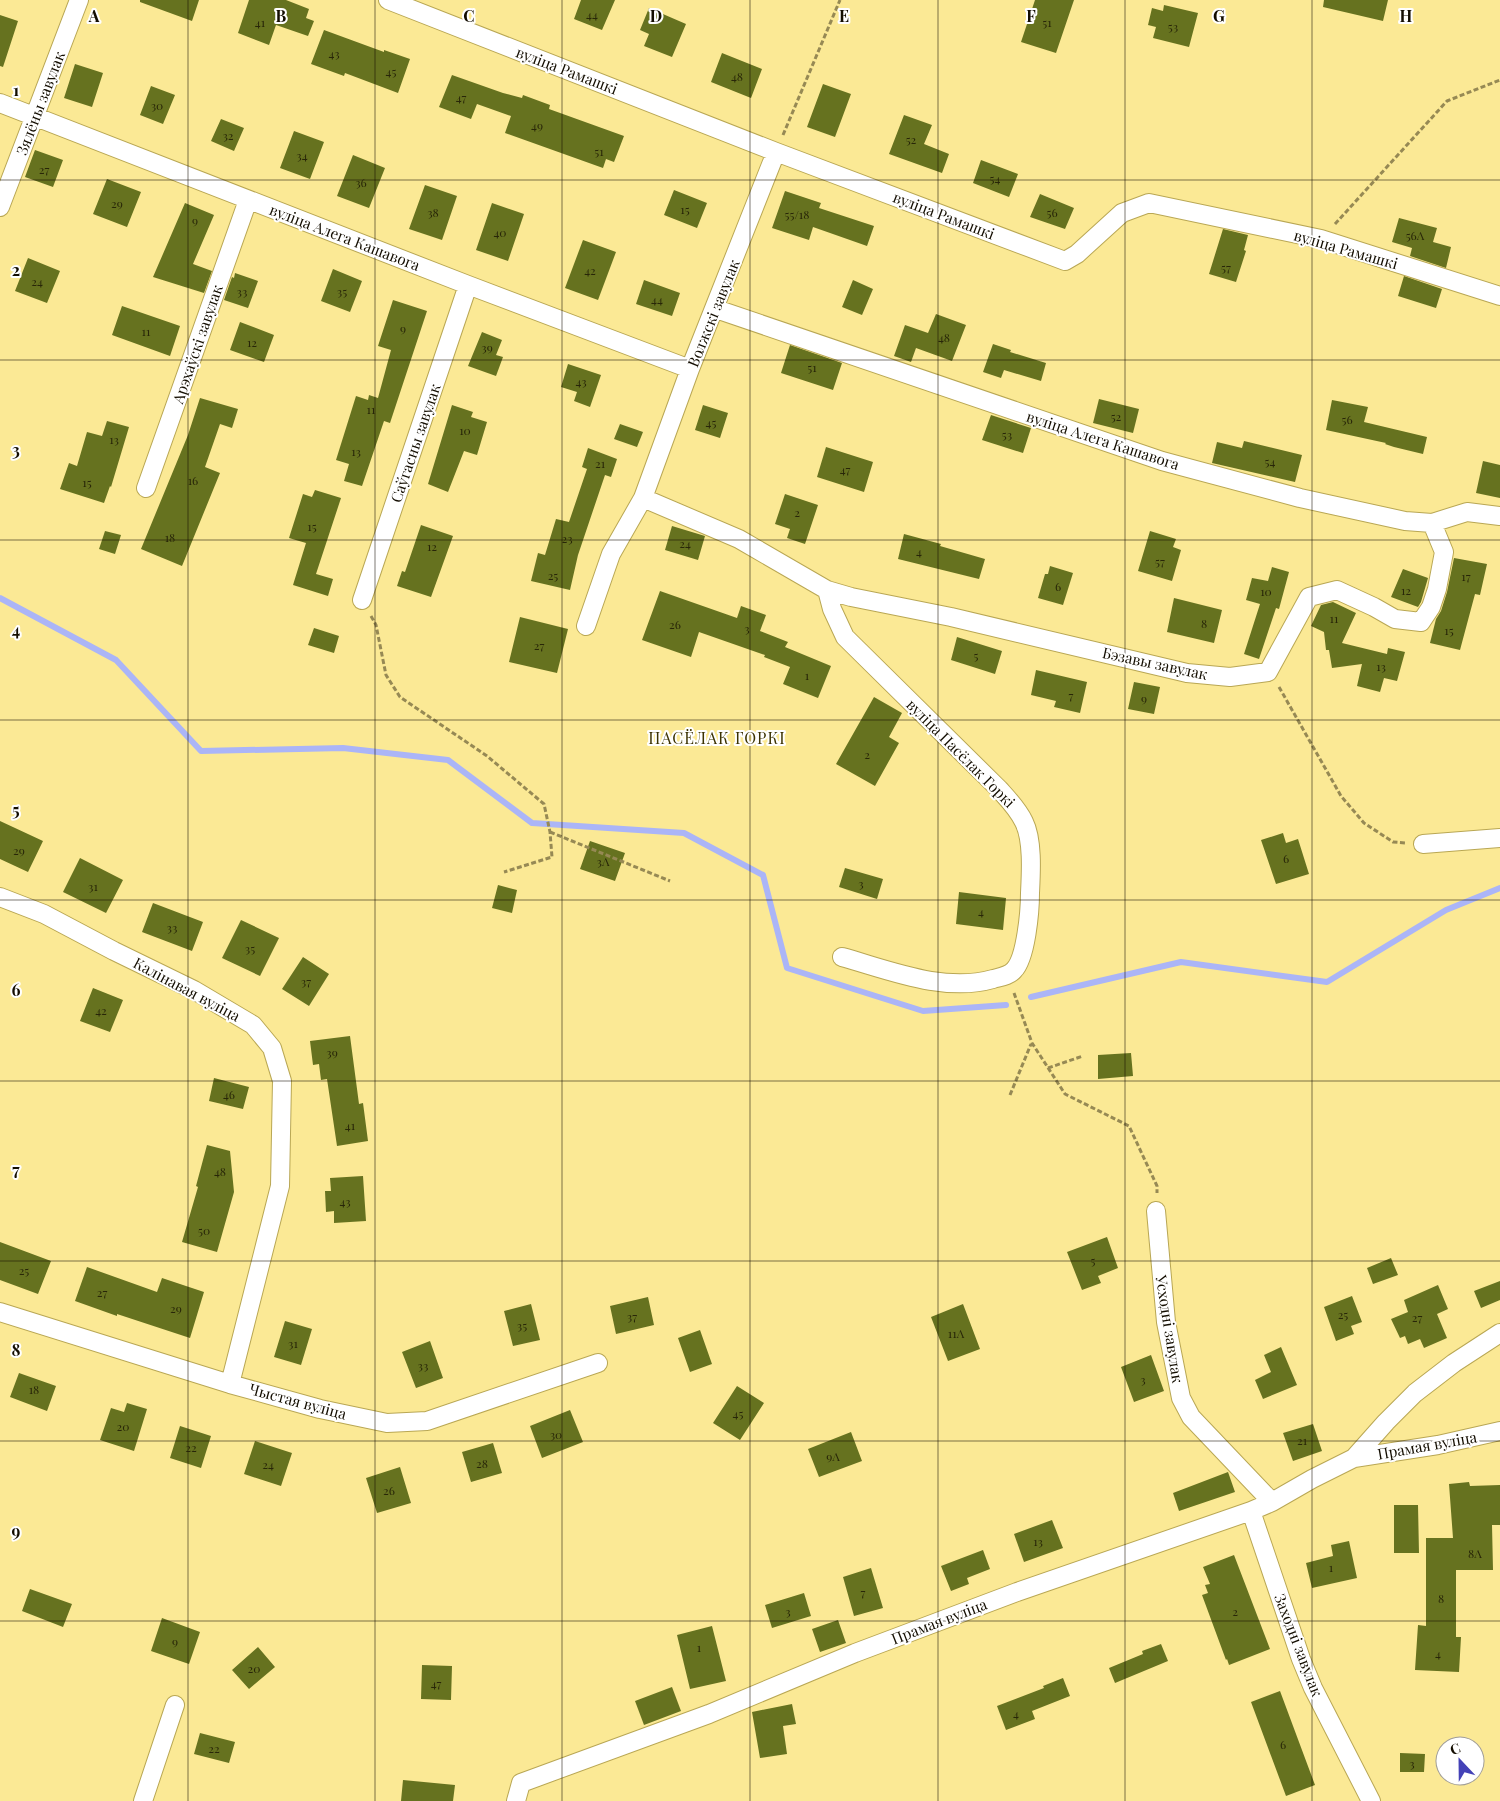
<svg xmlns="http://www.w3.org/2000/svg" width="1500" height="1801" font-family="'Playfair Display',serif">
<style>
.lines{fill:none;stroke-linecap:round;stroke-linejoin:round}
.stream{stroke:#abb5f7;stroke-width:6}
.building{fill:#66721f}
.minor-casing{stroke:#b9a754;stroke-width:20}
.path{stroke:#968954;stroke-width:3;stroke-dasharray:5 2.5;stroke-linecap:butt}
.minor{stroke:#fff;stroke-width:18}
.grid{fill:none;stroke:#130d00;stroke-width:1;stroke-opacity:0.55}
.labels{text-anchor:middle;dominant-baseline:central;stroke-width:4;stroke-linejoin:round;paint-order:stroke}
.number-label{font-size:12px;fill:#282608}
.street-label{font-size:15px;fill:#130d00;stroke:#fff}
.neighbourhood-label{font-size:16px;letter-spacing:1px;fill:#3b3202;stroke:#fff}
.grid-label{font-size:16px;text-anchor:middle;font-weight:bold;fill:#130d00;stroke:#fff;stroke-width:4;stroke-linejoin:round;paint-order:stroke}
</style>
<rect width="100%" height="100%" fill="#fbe995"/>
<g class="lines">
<path class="stream" d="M0,598L116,660L201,751L343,748L448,760L532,823L684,833L763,875L787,968L923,1011L1006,1005
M1031,997L1181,962L1327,982L1446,910L1500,888"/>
</g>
<path class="building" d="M140,0H199L192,21L140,2Z
M249,0H286L309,9L306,18L314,21L308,36L276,25L269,45L238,33Z
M581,0H615L602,30L574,19Z
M1035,0H1074L1056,53L1021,42Z
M1324,0H1388L1383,21L1323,7Z
M1164,5L1198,13L1189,47L1153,38L1156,27L1148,25L1152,8L1163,11Z
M649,8L686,24L672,57L644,46L649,34L640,30Z
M0,15L18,21L3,67L0,66Z
M324,30L384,52V50L410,59L398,93L345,73L344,76L311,64Z
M722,53L762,69L751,98L711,82Z
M75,64L103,73L92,107L64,98Z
M452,75L503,93L522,98L523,95L550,105L549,109L624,136L614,162L606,159L603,168L505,133L511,116L477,104L471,119L439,107Z
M823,84L851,94L835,137L807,127Z
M151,86L175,95L163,124L140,115Z
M904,115L932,125L924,144L949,154L942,173L889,154Z
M221,119L244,128L234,151L211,141Z
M294,131L324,142L310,179L280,168Z
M35,150L63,160L53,187L25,177Z
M353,155L385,168L369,208L337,196Z
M981,160L1018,174L1009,197L973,183Z
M107,179L141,192L127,227L93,214Z
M425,185L457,196L442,240L409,229Z
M674,190L707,203L697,228L664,215Z
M785,191L821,203L819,208L874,226L867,246L813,227L809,240L772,228Z
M1040,194L1074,208L1065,229L1030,217Z
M185,203L214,215L193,264L212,271L204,293L153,277Z
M492,203L524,214L508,261L476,250Z
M1399,218L1437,228L1433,242L1451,247L1446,268L1410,256L1412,248L1392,242Z
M1223,229L1248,235L1244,250L1246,251L1236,282L1209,274Z
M583,240L616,252L598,300L565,288Z
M28,258L60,271L47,303L15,291Z
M333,269L362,281L350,312L321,301Z
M235,273L258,281L248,308L224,300L232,277L234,278Z
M1404,276L1442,289L1436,308L1398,296Z
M644,280L680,293L672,316L636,304Z
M853,280L873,289L862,315L842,307Z
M393,300L427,311L390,423L384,421L362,486L344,481L349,464L336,460L356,396L368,400L369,395L378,398L391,350L378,346Z
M122,306L180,326L170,356L112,335Z
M936,314L966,325L952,361L916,348L911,362L894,356L905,325L928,333Z
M240,322L274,335L264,362L230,350Z
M482,332L502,340L496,355L503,357L496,376L468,366Z
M993,344L1011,350L1010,352L1046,363L1041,381L1004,370L1001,378L983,372Z
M790,345L842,363L833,390L781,373Z
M568,364L601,375L590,407L574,401L577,392L561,387Z
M200,398L238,409L232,428L220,424L205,467L220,473L182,566L141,549L188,435Z
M1099,399L1139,409L1133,433L1093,423Z
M1332,400L1368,407L1364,422L1427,437L1423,454L1394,447L1385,444L1386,443L1326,430Z
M452,405L473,412L471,417L487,422L477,455L464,451L448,492L428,484Z
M703,405L728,413L720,438L695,430Z
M991,415L1031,428L1023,453L982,440Z
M107,421L129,427L111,487L110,486L104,503L60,489L69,463L77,466L87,432L102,436Z
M620,424L643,432L637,447L614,439Z
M1244,441L1302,455L1295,482L1212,463L1217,442L1242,448Z
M826,447L873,462L864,492L817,477Z
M588,448L617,459L611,477L605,475L578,555L570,590L531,581L538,553L545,555L556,519L569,522L587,469L582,467Z
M1483,461L1500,465V498L1476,493Z
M315,490L341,498L316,574L333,579L328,596L293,585L306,543L289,538L303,494L312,497Z
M785,494L818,505L805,544L787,538L790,529L775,524Z
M421,525L453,536L431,597L397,586L402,571L405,572Z
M672,526L705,536L698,560L665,550Z
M105,531L121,535L115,554L99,549Z
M1150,531L1176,539L1173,547L1181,550L1172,581L1138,571Z
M904,534L941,544L940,546L985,559L979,579L898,559Z
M1454,558L1487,564L1480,595L1475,594L1460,650L1430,643L1436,619L1441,611L1447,592Z
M1050,566L1073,573L1063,605L1038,598L1045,574H1048Z
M1272,567L1289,572L1279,609L1276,608L1259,659L1244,654L1260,604L1246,600L1252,578L1268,581Z
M1403,569L1428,578L1421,602L1418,607L1391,597Z
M660,591L737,618L741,606L766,615L760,631L788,642L785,647L831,666L818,698L783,684L790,667L764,657L765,655L699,632L691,657L642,640Z
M1174,598L1222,610L1214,643L1167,632Z
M1333,602L1356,613L1342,643L1387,654L1388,648L1405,652L1397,681L1384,678L1380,692L1357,686L1362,664L1332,668L1329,650H1326L1324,632L1311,626L1321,605Z
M520,617L568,629L557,673L509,662Z
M314,628L339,636L334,653L308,645Z
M957,637L1002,651L995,674L951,660Z
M1036,670L1087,682L1080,713L1054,707L1056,701L1031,695Z
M1134,682L1160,687L1154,714L1128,709Z
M874,697L902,713L889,737L899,743L875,786L836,764Z
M0,821L43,841L28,872L0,859Z
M1283,833L1286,843L1298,839L1309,874L1276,884L1261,840Z
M590,841L625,853L615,881L580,869Z
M80,858L123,880L106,913L63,892Z
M845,868L883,879L877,899L839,887Z
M498,885L517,890L512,913L492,908Z
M959,892L1006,898L1003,930L956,924Z
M153,903L203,922L192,951L142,932Z
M241,920L279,938L260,976L222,958Z
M303,957L329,974L309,1006L282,989Z
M93,988L123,1000L110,1032L80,1021Z
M350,1036L359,1104L363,1103L368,1141L337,1146L327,1079L321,1080L319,1064L313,1065L310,1041Z
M1131,1053L1133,1076L1098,1079V1055Z
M214,1078L249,1087L243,1109L209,1101Z
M207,1145L230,1151L234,1192L217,1252L182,1242L198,1187L196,1186Z
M363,1176L366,1221L334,1223V1211L326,1212L325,1191H331L330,1178Z
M1107,1237L1118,1268L1098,1276L1101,1283L1082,1290L1067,1252Z
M0,1242L51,1261L38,1294L0,1280Z
M1391,1258L1398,1275L1373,1284L1367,1268Z
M87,1267L157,1292L162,1278L204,1292L190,1338L117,1314V1316L75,1301Z
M1500,1281V1300L1481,1308L1474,1291Z
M1438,1285L1448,1309L1437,1314L1447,1338L1424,1348L1420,1339L1408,1344L1405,1336L1400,1338L1391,1319L1408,1312L1404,1300Z
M1352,1296L1362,1322L1351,1326L1354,1334L1336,1341L1324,1307Z
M648,1297L654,1325L616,1334L610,1306Z
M531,1304L540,1340L513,1346L504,1311Z
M963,1304L980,1349L948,1361L931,1317Z
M285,1321L312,1329L301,1365L274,1357Z
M700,1330L712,1364L690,1372L678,1338Z
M430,1341L443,1378L416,1388L402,1352Z
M1281,1347L1297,1385L1263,1399L1255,1380L1271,1372L1264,1355Z
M1151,1355L1164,1391L1134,1402L1121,1367Z
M19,1373L56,1386L47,1411L10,1397Z
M737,1386L764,1403L740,1440L713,1423Z
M127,1403L147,1409L134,1451L100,1440L111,1408L124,1412Z
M570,1410L583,1442L542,1458L530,1426Z
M1313,1424L1322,1451L1293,1461L1283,1433Z
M180,1426L211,1436L201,1468L170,1458Z
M851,1432L862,1461L819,1477L808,1449Z
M255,1441L292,1453L281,1486L244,1474Z
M493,1443L502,1473L471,1482L462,1452Z
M400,1467L411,1503L377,1513L366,1478Z
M1228,1472L1235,1492L1179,1511L1173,1493Z
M1469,1482L1470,1486L1500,1485V1525H1492L1493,1570H1456V1637H1461L1459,1672L1415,1670L1418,1625L1426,1626V1538H1453L1449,1484Z
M1394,1505H1418L1419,1553H1394Z
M1052,1520L1063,1548L1024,1562L1014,1534Z
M1349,1541L1357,1578L1312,1588L1306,1563L1333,1556L1331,1545Z
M983,1550L990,1569L967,1578L969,1584L951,1591L941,1566Z
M1234,1555L1270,1649L1229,1665L1227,1659L1226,1660L1202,1595L1208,1593L1205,1585L1210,1584L1203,1567Z
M871,1568L883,1608L854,1616L843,1577Z
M30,1589L72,1604L63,1627L22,1611Z
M804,1593L811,1616L772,1628L765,1605Z
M162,1618L200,1632L189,1664L151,1651Z
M838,1620L846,1643L820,1652L812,1629Z
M712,1626L726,1681L690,1689L677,1635Z
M1161,1644L1168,1661L1115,1683L1109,1668L1143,1654L1142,1651Z
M258,1647L275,1667L249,1689L232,1670Z
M422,1665L452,1666L451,1700L421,1699Z
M1063,1678L1070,1696L1032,1711L1035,1719L1006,1730L997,1706L1044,1688L1043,1686Z
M672,1687L681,1711L644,1725L635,1701Z
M1280,1691L1315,1785L1286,1796L1251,1702Z
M792,1704L796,1724L783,1726L787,1754L760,1758L752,1712Z
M200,1733L235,1742L229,1763L194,1754Z
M1400,1753L1425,1754L1424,1772H1400Z
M403,1780L455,1785L453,1801H401Z"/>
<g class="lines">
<g class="minor-casing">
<path id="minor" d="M388,0L776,152L1065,261L1077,254L1122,213L1149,203L1321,239L1500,296
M0,103L468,285L690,369
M0,207L79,0
M716,309L1162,461L1300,498L1405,521L1432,523L1467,512L1500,516
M146,488L248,200
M643,498L739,539L827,590L851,597L951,617L1187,673L1230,677L1268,672L1309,597L1337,590L1374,607L1395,619L1421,622L1431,607L1437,589L1444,552L1432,523
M827,590L832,609L845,637L999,789C1008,799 1018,809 1024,822C1033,840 1031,873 1030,893C1030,911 1026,958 1014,970C1009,976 1000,977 993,979C944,993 889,970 842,957
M362,600L468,285
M586,626L611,554L643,498L690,369L776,152
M1423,844L1500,838
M0,897L44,914L114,951L194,990L253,1025L272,1048L282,1081L280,1186L230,1384
M1156,1211L1166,1322L1181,1398L1191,1417L1272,1502
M0,1312L230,1384L320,1409L387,1423L427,1421L598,1363
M1354,1458L1438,1445L1500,1431
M1251,1511L1301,1659L1313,1688L1371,1801
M143,1801L175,1705
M516,1801L521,1783L709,1714L855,1653L1017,1592L1251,1511L1272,1502L1312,1479L1354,1458L1386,1422L1415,1393L1454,1363L1500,1333"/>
</g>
<path class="path" d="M783,135L840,0
M1335,224L1447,101L1500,80
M371,616L376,625L386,675L400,697L487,756L544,804L550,832L552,857L504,872
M1279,687L1341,796L1364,823L1393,842L1406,843
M550,832L670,881
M1014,993L1032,1043L1065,1094L1129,1126L1157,1186V1193
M1048,1068L1083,1056
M1010,1095L1031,1044"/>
<use href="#minor" class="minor"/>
</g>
<path class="grid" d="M188,0V1801M375,0V1801M562,0V1801M750,0V1801M938,0V1801M1125,0V1801M1312,0V1801M0,180H1500M0,360H1500M0,540H1500M0,720H1500M0,900H1500M0,1081H1500M0,1261H1500M0,1441H1500M0,1621H1500"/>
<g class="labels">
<g class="number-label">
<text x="592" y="14">44</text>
<text x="260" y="22">41</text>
<text x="1047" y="22">51</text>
<text x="1173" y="26">53</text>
<text x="334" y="53">43</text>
<text x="391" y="71">45</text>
<text x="737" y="76">48</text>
<text x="461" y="97">47</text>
<text x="157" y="105">30</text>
<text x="537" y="125">49</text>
<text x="228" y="135">32</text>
<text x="911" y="139">52</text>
<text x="599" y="151">51</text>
<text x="302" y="155">34</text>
<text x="44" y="169">27</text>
<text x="995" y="178">54</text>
<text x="361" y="182">36</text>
<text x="117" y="203">29</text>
<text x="685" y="209">15</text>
<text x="433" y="212">38</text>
<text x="1052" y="212">56</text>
<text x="797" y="214">55/18</text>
<text x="195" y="220">9</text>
<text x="500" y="232">40</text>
<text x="1415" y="235">56А</text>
<text x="1226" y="267">57</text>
<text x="590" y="270">42</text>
<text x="37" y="281">24</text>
<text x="242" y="291">33</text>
<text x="342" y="291">35</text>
<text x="657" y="299">44</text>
<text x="403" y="328">9</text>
<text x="146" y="331">11</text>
<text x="944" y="337">48</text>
<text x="252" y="342">12</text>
<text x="487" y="347">39</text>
<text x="812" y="367">51</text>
<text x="581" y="381">43</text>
<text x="371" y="409">11</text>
<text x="1116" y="416">52</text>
<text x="1347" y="419">56</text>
<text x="711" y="422">45</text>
<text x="465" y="430">10</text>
<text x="1007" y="434">53</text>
<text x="114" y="439">13</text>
<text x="356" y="451">13</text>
<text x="1270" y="461">54</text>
<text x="600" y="463">21</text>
<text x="845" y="469">47</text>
<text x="193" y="480">16</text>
<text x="87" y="482">15</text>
<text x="797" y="512">2</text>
<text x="312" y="526">15</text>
<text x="170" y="537">18</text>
<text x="567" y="538">23</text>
<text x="685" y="543">24</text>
<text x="432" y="546">12</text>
<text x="919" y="551">4</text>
<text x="1160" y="561">57</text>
<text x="553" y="575">25</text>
<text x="1466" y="576">17</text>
<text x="1058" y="586">6</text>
<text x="1406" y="590">12</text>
<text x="1266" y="591">10</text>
<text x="1334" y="618">11</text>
<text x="1204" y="623">8</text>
<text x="675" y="624">26</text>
<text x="747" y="628">3</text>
<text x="1449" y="630">15</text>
<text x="539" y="645">27</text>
<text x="976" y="655">5</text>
<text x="1381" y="666">13</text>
<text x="807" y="675">1</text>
<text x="1071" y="695">7</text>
<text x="1144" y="698">9</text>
<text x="867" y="754">2</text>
<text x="19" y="850">29</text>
<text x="1286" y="858">6</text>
<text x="603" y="861">3А</text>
<text x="861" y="883">3</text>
<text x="93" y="886">31</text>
<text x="981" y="911">4</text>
<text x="172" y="927">33</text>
<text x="250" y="948">35</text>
<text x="306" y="981">37</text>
<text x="101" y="1010">42</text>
<text x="332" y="1052">39</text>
<text x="229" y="1094">46</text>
<text x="350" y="1125">41</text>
<text x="220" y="1171">48</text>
<text x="345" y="1201">43</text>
<text x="204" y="1230">50</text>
<text x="1093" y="1260">5</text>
<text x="24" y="1270">25</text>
<text x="102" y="1292">27</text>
<text x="176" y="1308">29</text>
<text x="1343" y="1314">25</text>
<text x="632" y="1316">37</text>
<text x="1417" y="1317">27</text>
<text x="522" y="1325">35</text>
<text x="956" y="1333">11А</text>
<text x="293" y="1343">31</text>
<text x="423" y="1365">33</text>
<text x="1143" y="1379">3</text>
<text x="34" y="1389">18</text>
<text x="738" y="1413">45</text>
<text x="123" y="1426">20</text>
<text x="556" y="1434">30</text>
<text x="1302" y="1440">21</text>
<text x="191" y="1447">22</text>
<text x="833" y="1456">9А</text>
<text x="482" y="1463">28</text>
<text x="268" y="1464">24</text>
<text x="389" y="1490">26</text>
<text x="1038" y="1541">13</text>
<text x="1475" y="1553">8А</text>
<text x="1331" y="1567">1</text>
<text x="863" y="1592">7</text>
<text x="1441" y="1598">8</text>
<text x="788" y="1611">3</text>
<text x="1235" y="1611">2</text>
<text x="175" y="1641">9</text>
<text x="699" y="1647">1</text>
<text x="1438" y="1653">4</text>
<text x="254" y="1668">20</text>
<text x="436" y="1683">47</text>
<text x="1016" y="1713">4</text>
<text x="1283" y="1744">6</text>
<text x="214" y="1748">22</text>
<text x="1412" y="1763">3</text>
</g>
<g class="street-label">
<text transform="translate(567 70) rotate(21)">вуліца Рамашкі</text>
<text transform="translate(40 103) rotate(-69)">Зялёны завулак</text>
<text transform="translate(944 215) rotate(21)">вуліца Рамашкі</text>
<text transform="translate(345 237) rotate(21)">вуліца Алега Кашавога</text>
<text transform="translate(1346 249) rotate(16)">вуліца Рамашкі</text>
<text transform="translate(713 313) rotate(-68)">Волжскі завулак</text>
<text transform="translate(197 344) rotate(-71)">Арэхаўскі завулак</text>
<text transform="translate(1103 440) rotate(18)">вуліца Алега Кашавога</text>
<text transform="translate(415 443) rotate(-71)">Саўгасны завулак</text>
<text transform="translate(1155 663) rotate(12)">Бэзавы завулак</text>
<text transform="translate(961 753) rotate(45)">вуліца Пасёлак Горкі</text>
<text transform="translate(187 989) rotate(28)">Калінавая вуліца</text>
<text transform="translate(1170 1329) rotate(81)">Усходні завулак</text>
<text transform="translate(298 1401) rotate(15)">Чыстая вуліца</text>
<text transform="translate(1427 1445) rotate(-10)">Прамая вуліца</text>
<text transform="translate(939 1621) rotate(-21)">Прамая вуліца</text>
<text transform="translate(1299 1645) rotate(69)">Заходні завулак</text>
</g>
<g class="neighbourhood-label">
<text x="717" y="737">ПАСЁЛАК ГОРКІ</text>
</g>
</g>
<g class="grid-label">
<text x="94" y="22">A</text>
<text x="281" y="22">B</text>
<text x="469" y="22">C</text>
<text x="656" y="22">D</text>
<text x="844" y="22">E</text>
<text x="1031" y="22">F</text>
<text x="1219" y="22">G</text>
<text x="1406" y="22">H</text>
<text x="16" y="96">1</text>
<text x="16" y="276">2</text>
<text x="16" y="456">3</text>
<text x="16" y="636">4</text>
<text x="16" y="816">5</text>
<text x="16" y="996">6</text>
<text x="16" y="1176">7</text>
<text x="16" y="1356">8</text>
<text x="16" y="1537">9</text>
</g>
<g transform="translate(1460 1761) rotate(338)"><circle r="24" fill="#ffffff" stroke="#a19e99"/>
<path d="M0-4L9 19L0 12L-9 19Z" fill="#4442b7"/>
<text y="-8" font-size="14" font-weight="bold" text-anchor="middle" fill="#130d00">С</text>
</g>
</svg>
